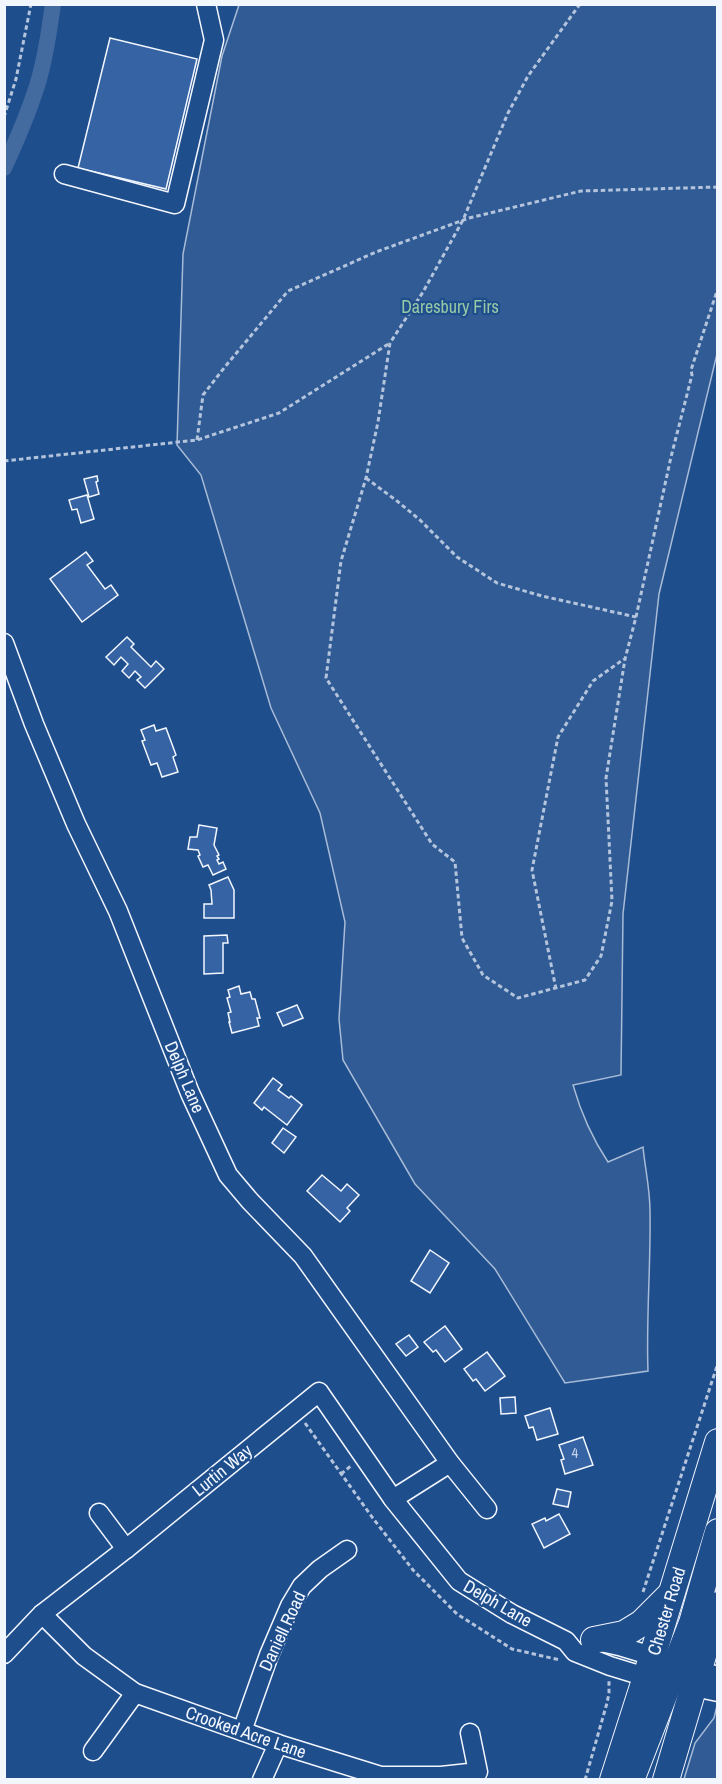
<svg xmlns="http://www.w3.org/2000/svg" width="722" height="1784" font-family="'Archivo Narrow',sans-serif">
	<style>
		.green { fill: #305b95; stroke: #a8bbd7; stroke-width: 1.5 }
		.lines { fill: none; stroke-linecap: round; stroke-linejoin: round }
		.canal { stroke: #446ba0; stroke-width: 16 }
		.building { fill: #3563a3; stroke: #f2f6ff; stroke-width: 1.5 }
		.minor-casing { stroke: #f2f6ff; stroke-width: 21 }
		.highway-casing { stroke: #f2f6ff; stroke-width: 28 }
		.path { stroke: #b3c4dc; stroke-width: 3; stroke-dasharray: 4.5 3; stroke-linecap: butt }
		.minor { stroke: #1f4e8c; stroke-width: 18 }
		.highway { stroke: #1f4e8c; stroke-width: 26 }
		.labels { text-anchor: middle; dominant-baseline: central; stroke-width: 4.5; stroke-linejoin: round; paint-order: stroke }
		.number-label { font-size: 15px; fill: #c3d1e8 }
		.park-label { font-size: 18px; fill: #97c8a6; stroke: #1f4e8c }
		.street-label { font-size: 18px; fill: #f2f6ff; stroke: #1f4e8c }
	</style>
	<rect width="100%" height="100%" fill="#1f4e8c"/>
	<g class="green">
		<path d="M 239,5 L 717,5 L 717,354 L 659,594 L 623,914 L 621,1075 L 573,1085 C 581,1113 592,1138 608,1162 L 643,1147 C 645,1168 650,1189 650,1211 C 651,1264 646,1318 648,1371 L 565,1383 L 495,1269 L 415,1184 L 343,1060 L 339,1019 L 345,922 L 320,813 L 271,708 L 201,475 L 177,445 L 183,254 L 222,56 Z"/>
		<polygon points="717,1706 717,1779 684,1779 695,1743 714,1718"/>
	</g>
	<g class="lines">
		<path class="canal" d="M 4,168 C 16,142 28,114 37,86 C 45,60 49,32 53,4"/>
	</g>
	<g class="building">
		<polygon points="110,38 197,59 166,189 78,168"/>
		<polygon points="97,476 98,481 96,482 99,494 89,497 84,479"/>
		<polygon points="87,495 94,519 81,523 77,509 72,510 69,500"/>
		<polygon points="86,552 93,561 87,565 105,589 111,585 118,595 82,622 50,579"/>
		<polygon points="127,637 134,644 131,647 151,667 156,661 164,669 145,688 137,680 141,677 135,671 129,678 122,671 128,664 121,657 114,665 106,657"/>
		<polygon points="154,725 156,731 166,728 176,755 173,757 178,772 162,777 157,763 151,765 142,741 145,740 141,730"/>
		<polygon points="199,825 217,828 214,845 219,855 217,856 219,859 217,860 219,864 223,862 226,869 213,875 208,865 203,867 198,856 200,855 198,850 188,849 190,837 197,837"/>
		<polygon points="228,877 234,890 234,918 204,918 204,904 212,904 211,890 209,885"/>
		<polygon points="227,935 228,943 223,943 223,973 204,974 204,936"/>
		<polygon points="239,986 241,994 250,992 252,999 255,999 260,1018 257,1018 259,1026 232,1033 229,1022 230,1022 228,1013 231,1012 227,998 230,997 228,990"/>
		<polygon points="297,1005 303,1018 283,1026 277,1013"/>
		<polygon points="273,1078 282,1085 278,1090 289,1098 291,1096 302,1105 287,1125 264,1107 262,1110 254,1103"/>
		<polygon points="283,1128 296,1137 284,1153 272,1143"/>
		<polygon points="322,1175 341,1191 347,1184 359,1195 347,1208 350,1211 340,1222 307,1191"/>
		<polygon points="430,1250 449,1263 430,1293 411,1281"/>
		<polygon points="445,1326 462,1349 445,1362 436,1350 433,1352 424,1342"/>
		<polygon points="409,1335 418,1347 406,1356 396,1344"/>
		<polygon points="487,1352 505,1376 485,1391 476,1379 473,1381 464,1369"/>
		<polygon points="515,1397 516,1413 501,1414 500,1398"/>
		<polygon points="550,1408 558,1434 537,1440 533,1427 529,1428 525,1416"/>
		<polygon points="583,1437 593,1465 565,1474 561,1460 564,1459 559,1445"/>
		<polygon points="557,1489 571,1492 568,1507 553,1504"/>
		<polygon points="559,1514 570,1534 544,1548 532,1524 545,1518 546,1521"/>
	</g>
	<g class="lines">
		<defs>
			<g id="minor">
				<polyline points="64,174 175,204 214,40 206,4"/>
				<polyline points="4,643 34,724 76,824 118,911 190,1093 228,1175 250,1201 303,1256 450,1463 487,1509"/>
				<polyline points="393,1499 450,1463"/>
				<polyline points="99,1513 126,1549"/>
				<polyline points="42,1614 84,1656 135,1693 278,1744 381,1776 441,1776 478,1772 470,1733"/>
				<polyline points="601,1642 619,1646 718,1676"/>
				<polyline points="4,1654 42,1614 126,1549 319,1392 393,1499 459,1581 512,1614 566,1641 575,1652 610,1666 646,1677 718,1692"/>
				<polyline points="242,1731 269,1655 290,1606 302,1586 320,1569 347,1550"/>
				<polyline points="93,1751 135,1693"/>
				<polyline points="262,1780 278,1744"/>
			</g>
			<g id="highway">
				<polyline points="594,1640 624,1634 642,1623 669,1596"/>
				<polyline points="613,1780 646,1677 718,1442"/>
				<polyline points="631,1780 692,1623 718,1532"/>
				<polyline points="666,1780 718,1605"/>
			</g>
		</defs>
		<use href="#minor" class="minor-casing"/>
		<use href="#highway" class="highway-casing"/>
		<g class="path">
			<polyline points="580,4 528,76 508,113 463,220 423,292 390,343 378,422 366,478 341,561 326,678 432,844 455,862 462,938 483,975 518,998 585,980 601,956 612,901 606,778 625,659 636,617 671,457 692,375 691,370 718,288"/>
			<polyline points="4,117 16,79 31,4"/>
			<polyline points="197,440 203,395 224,368 288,291 376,252 469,218 581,191 718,187"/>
			<polyline points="4,461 197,440 279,413 390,343"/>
			<polyline points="366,478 397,501 420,520 457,557 497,583 542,596 636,617"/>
			<polyline points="556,989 532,870 558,737 593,681 624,659"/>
			<polyline points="305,1423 372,1517 413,1570 457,1614 512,1649 560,1660"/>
			<polyline points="341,1474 352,1465"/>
			<polyline points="643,1592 718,1363"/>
			<polyline points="585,1780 607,1703 609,1693 609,1681"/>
		</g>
		<use href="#minor" class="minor"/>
		<use href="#highway" class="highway"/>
	</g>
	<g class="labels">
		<g class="number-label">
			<text x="575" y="1452">4</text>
		</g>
		<g class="park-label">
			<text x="450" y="306">Daresbury Firs</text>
		</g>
		<g class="street-label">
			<text transform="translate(185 1077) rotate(67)">Delph Lane</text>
			<text transform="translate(222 1470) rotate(-39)">Lurtin Way</text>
			<text transform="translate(498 1603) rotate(30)">Delph Lane</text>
			<text transform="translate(666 1611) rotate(-73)">Chester Road</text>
			<text transform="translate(282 1631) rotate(-65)">Daniell Road</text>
			<text transform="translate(246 1732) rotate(19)">Crooked Acre Lane</text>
		</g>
	</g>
	<rect width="722" height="1784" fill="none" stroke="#f2f6ff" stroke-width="12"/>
</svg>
